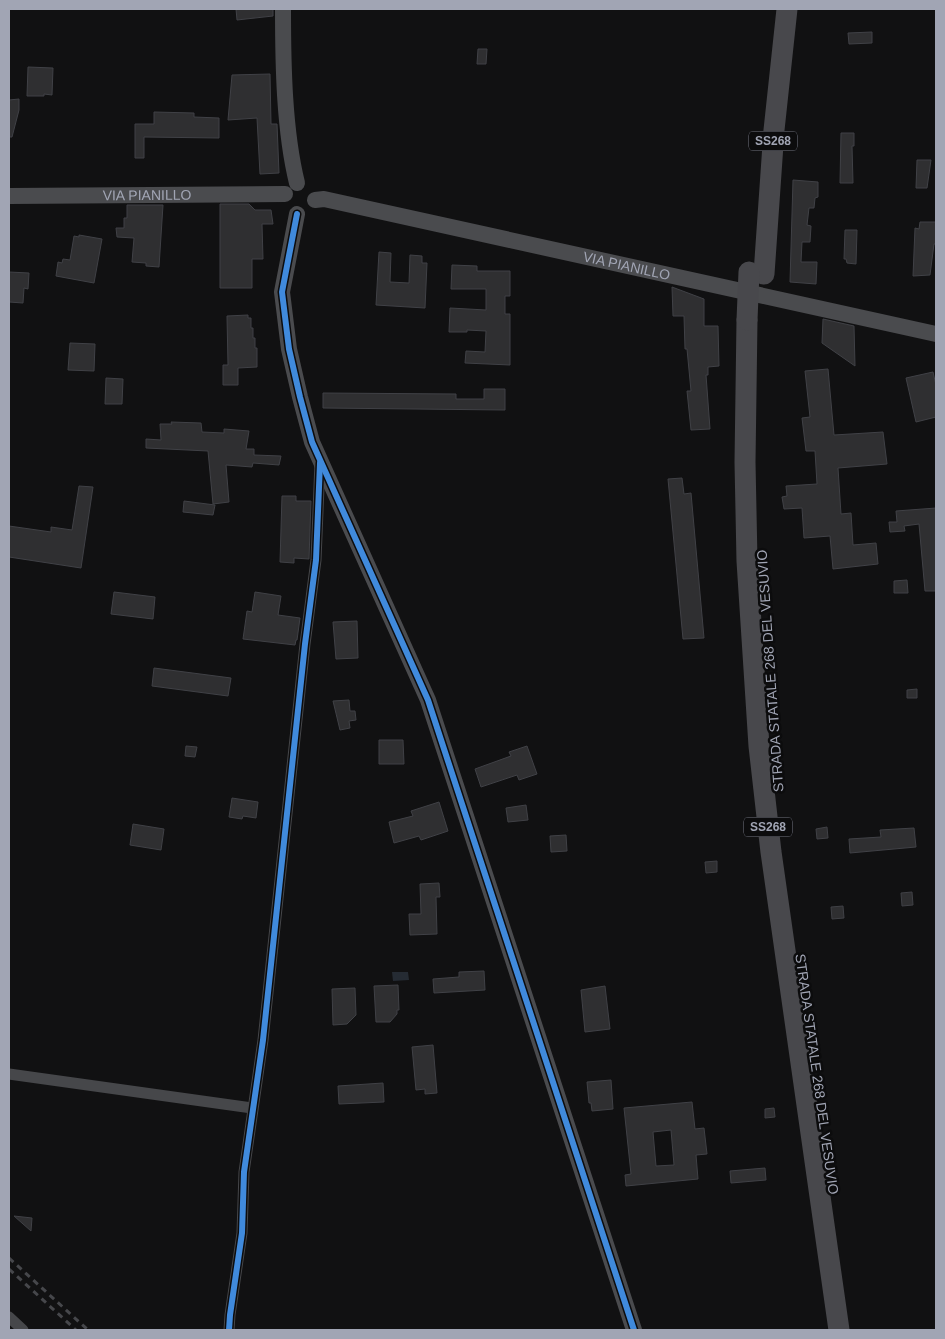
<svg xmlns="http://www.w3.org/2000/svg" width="945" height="1339" font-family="Arial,sans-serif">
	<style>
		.water { fill: #252b33 }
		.building { fill: #2f2f31; stroke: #404146; fill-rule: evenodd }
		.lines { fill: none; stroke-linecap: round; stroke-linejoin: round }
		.street { stroke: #46474a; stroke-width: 11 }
		.secondary { stroke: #4a4b4e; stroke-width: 16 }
		.highway { stroke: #48484c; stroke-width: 21 }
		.rail { stroke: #46474b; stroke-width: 3; stroke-dasharray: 6 5; stroke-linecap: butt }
		.highway-bridge { stroke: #48484c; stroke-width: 21 }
		.cycleway-casing { stroke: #0c0c0d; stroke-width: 9 }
		.cycleway { stroke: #408adc; stroke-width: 6 }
		.labels { text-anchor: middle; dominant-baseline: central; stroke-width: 5; stroke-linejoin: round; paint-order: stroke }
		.shield { fill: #0c0c0d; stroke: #747782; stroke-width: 1 }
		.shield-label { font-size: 12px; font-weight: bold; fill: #a1a5b4 }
		.street-label { font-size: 14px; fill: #a1a5b4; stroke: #0c0c0d }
	</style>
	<rect width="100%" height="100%" fill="#111112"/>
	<polygon class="water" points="392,972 408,972 409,980 393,981"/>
	<g class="building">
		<polygon points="236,9 273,9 273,16 237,20"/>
		<polygon points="872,32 872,43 849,44 848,33"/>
		<polygon points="478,49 487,49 486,64 477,64"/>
		<polygon points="28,67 53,68 52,95 44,94 44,96 27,96"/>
		<polygon points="270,74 271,124 277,124 279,173 260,174 257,118 228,120 232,75"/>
		<polygon points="19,99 19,110 12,137 9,137 9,100"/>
		<polygon points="154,112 194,113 194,117 219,118 219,138 144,137 144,158 135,158 135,124 154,124"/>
		<polygon points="841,133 854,133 854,146 852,146 853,183 840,183"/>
		<polygon points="917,160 931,160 927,188 916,188"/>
		<polygon points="793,180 818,182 818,197 815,198 814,208 809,208 807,225 811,226 810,242 802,242 801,262 817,262 816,284 790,282"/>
		<polygon points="220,204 249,204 255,210 271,210 273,224 262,224 263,259 252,259 252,288 220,288"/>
		<polygon points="127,205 163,205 159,267 146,266 146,263 132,262 134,238 117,237 116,228 124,228 124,218 127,218"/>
		<polygon points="920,222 936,222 936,244 934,244 930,275 913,276 915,228 919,229"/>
		<polygon points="845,230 857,230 856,264 847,263 846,259 844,259"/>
		<polygon points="79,235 102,239 94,283 56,276 58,262 62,263 63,259 70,260 74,236 79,237"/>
		<polygon points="379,252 391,253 390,282 409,283 410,255 422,256 422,263 427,263 425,308 376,305"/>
		<polygon points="452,265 477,266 477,271 510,271 510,296 505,296 505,314 510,314 510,365 465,363 466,351 485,352 486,331 467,330 467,332 449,332 450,308 486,310 486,289 451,289"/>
		<polygon points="9,272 29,273 28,289 24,288 23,303 9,302"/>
		<polygon points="672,287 704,299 704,326 718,326 719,366 708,367 708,375 706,375 710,429 691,430 687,391 691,391 687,349 685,349 684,316 673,316"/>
		<polygon points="248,315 248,318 251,318 251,328 253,328 253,338 255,338 255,348 257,348 257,367 238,368 238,385 223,385 223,365 228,365 227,316"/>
		<polygon points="823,319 854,326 855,366 822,343"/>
		<polygon points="70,343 95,344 94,371 68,370"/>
		<polygon points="828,369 834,435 883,432 887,464 838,468 841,514 851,513 853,545 876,543 878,564 833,569 830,536 804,538 802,508 784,509 782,497 787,496 786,486 817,484 815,451 806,451 802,418 810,417 805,371"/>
		<polygon points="933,372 936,385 936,417 916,422 906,378"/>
		<polygon points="106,378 123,379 122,404 105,404"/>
		<polygon points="484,389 505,389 505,410 323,408 323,393 456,394 456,399 484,399"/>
		<polygon points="171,422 201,423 202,432 224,433 224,429 249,431 246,449 254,449 254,455 281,456 279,465 253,463 252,467 226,465 229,502 213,504 208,451 146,448 146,439 161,440 160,424 172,424"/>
		<polygon points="682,478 684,494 691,493 704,638 683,639 668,479"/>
		<polygon points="79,486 93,487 81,568 9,557 9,526 51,532 51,527 72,530"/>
		<polygon points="282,496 296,496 296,501 311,501 309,559 294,558 294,563 280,562"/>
		<polygon points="184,501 215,505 213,515 183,512"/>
		<polygon points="936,508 936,591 925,591 919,524 904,526 905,531 890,532 889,522 897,522 896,511"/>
		<polygon points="907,580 908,593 894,593 894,581"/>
		<polygon points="114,592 155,597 153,619 111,614"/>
		<polygon points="255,592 281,596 278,615 300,618 297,640 296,640 295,645 243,639 247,611 252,612"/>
		<polygon points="357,621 358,658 336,659 333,622"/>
		<polygon points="154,668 231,678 228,696 152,686"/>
		<polygon points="917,689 917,698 907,698 907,690"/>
		<polygon points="349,700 350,711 355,711 356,720 349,721 350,728 340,730 333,701"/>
		<polygon points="379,740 403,740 404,764 379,764"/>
		<polygon points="186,746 197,747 195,757 185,756"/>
		<polygon points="527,746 537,774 519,780 517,775 481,787 475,769 511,756 509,752"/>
		<polygon points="232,798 258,802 256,818 243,816 242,819 229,817"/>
		<polygon points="439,802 448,831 421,840 419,836 394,843 389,822 413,816 411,811"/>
		<polygon points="526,805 528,820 508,822 506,808"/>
		<polygon points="133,824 164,829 161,850 130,845"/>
		<polygon points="827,827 828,838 817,839 816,829"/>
		<polygon points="914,828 916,847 850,853 849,839 881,837 880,830"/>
		<polygon points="566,835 567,851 551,852 550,836"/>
		<polygon points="717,861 717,872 706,873 705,862"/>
		<polygon points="439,883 440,897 436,897 437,934 410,935 409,914 421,914 420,884"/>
		<polygon points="912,892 913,905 902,906 901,893"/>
		<polygon points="843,906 844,918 832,919 831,907"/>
		<polygon points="484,971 485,990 434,993 433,979 459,977 459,972"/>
		<polygon points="398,985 399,1010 397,1010 397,1014 390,1022 376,1022 374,986"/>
		<polygon points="605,986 610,1029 585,1032 581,990"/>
		<polygon points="355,988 356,1015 347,1024 333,1025 332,989"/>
		<polygon points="433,1045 437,1093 425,1094 425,1089 416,1090 412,1047"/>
		<polygon points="611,1080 613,1109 592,1111 591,1103 589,1103 587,1082"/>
		<polygon points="383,1083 384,1102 339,1104 338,1086"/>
		<path d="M 692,1102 L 695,1129 L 704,1128 L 707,1154 L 696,1155 L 698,1179 L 626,1186 L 625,1175 L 631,1174 L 624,1108 ZM 671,1130 L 674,1165 L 656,1166 L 653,1132 Z"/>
		<polygon points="774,1108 775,1117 765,1118 765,1109"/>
		<polygon points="765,1168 766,1180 731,1183 730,1171"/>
		<polygon points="14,1216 32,1218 31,1231"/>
	</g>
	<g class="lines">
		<g class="street">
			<polyline points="9,1074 252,1108"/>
			<polyline points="9,1317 23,1330"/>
			<polyline points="229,1330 230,1315 242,1233 244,1172 263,1040 305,644 316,560 320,462"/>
		</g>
		<g class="secondary">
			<path d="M 283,9 C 283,64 284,130 297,183"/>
			<path id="s1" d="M 9,196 L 285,194"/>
			<path id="s2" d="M 315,200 L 324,199 L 936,334"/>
			<polyline points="297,214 282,292 289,349 300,397 312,442 428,700 634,1330"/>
		</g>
		<g class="highway">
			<polyline points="764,274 774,130 787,9"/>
			<polyline points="747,320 745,462 747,561 759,746 771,852 839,1330"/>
		</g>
		<g class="rail">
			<polyline points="9,1258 88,1330"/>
			<polyline points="9,1269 76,1330"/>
		</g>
		<polyline class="highway-bridge" points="747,320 749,272"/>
		<defs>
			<g id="cycleway">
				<polyline points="297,214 282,292 289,349 300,397 312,442 428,700 634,1330"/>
				<polyline points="229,1330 230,1315 242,1233 244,1172 263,1040 305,644 316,560 320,463"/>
			</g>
		</defs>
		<use href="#cycleway" class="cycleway-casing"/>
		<use href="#cycleway" class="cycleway"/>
	</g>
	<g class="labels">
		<g class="shield">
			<rect x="749" y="131.5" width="48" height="19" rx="4"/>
			<rect x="744" y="817.5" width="48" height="19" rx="4"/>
		</g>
		<g class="shield-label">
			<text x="773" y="141">SS268</text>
			<text x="768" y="827">SS268</text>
		</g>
		<g class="street-label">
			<text stroke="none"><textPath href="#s1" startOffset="138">VIA PIANILLO</textPath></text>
			<text stroke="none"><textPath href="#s2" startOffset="319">VIA PIANILLO</textPath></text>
			<text transform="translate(770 671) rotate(-94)">STRADA STATALE 268 DEL VESUVIO</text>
			<text transform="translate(817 1074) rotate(82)">STRADA STATALE 268 DEL VESUVIO</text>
		</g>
	</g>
	<rect width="945" height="1339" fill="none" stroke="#a1a5b4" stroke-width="20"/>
</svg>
